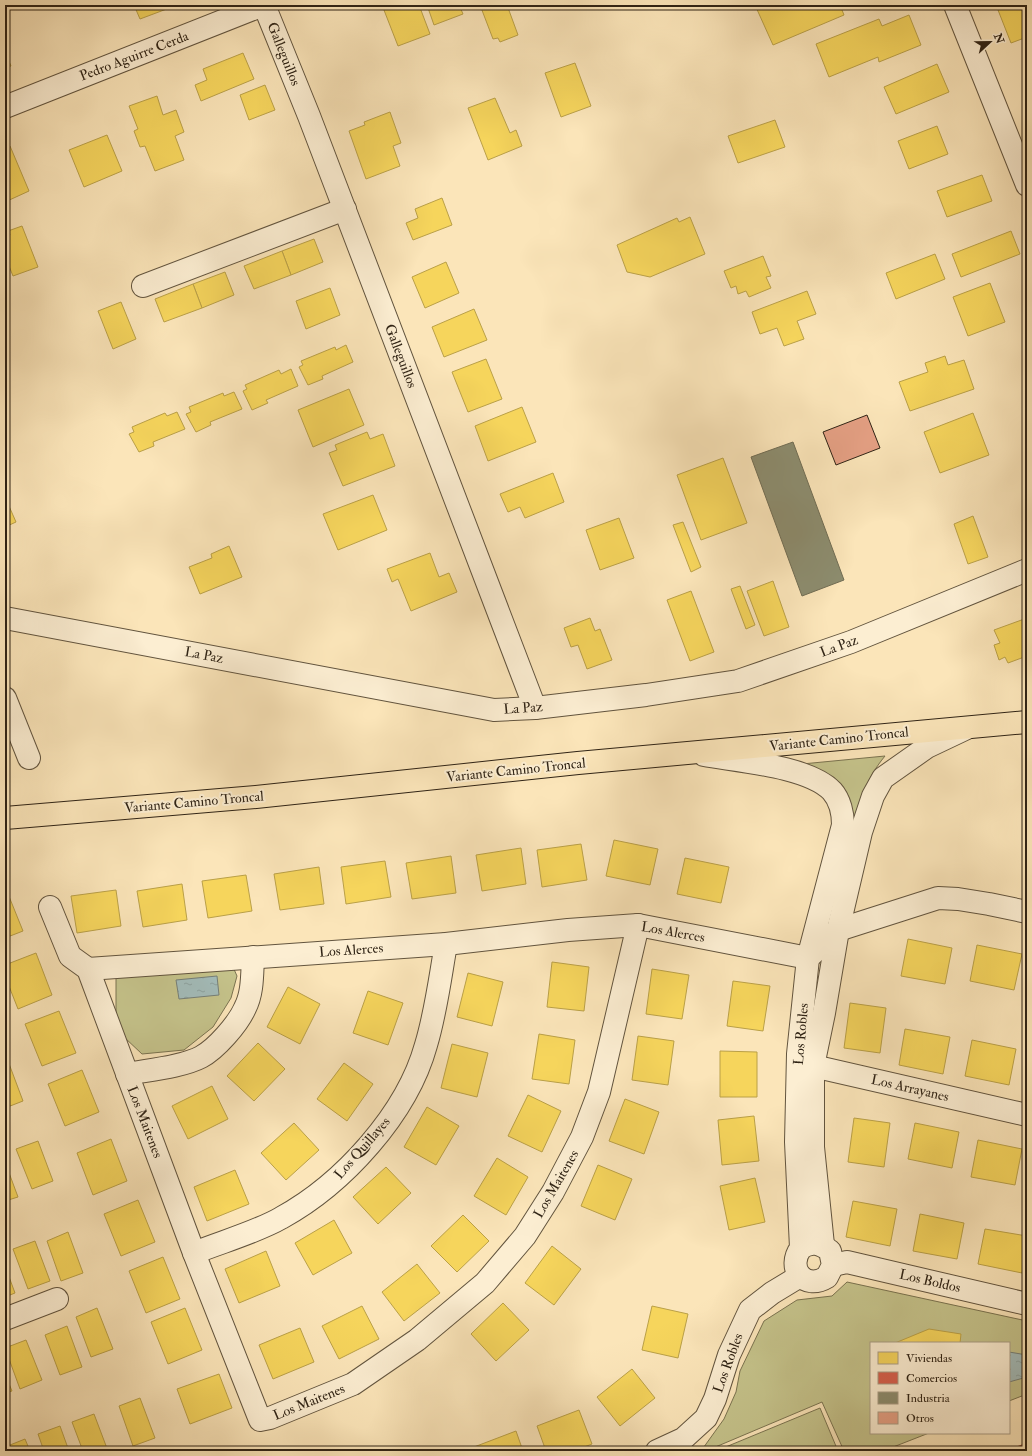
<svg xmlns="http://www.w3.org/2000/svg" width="1032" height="1456" font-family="'IM FELL Double Pica',serif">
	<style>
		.green { fill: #c5c38b; stroke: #7a7350 }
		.water { fill: url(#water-ripples); stroke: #757f78 }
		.homes { fill: #f6d55c; stroke: #baa047 }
		.shops { fill: #d6604d; stroke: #a44e3c }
		.industry { fill: #8c8c6e; stroke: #706c53 }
		.building { fill: #e5a084; stroke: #2f2315 }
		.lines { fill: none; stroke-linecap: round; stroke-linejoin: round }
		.minor-casing { stroke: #62543e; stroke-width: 24 }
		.primary-casing { stroke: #2f2315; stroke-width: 24 }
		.minor { stroke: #fceed2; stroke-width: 22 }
		.primary { stroke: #fbe5b9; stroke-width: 22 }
		.labels { text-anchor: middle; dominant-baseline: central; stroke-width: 4; stroke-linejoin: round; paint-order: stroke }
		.street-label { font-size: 14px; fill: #2f2315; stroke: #fceed2 }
	</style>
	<defs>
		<pattern id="water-ripples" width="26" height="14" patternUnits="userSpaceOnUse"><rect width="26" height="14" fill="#a3bcba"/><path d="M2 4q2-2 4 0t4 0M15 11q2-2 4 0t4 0" fill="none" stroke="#8da19f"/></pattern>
	</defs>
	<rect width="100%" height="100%" fill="#fbe5b9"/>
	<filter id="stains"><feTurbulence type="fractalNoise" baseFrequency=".005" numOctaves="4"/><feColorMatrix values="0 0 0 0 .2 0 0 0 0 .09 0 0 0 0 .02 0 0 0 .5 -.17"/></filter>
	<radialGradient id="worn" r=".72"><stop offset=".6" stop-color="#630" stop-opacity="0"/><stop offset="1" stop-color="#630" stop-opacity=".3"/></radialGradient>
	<g class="green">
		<path d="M 885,756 C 867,778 862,795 855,822 L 802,764 Z"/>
		<polygon points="233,967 237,976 231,998 213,1027 184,1050 142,1054 124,1037 116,1013 116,974"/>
		<polygon points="847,1282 1027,1321 1027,1394 1009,1401 1009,1343 871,1343 871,1433 929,1433 883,1451 844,1451 822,1402 706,1451 701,1451 724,1419 736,1392 740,1371 764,1321 797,1300 832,1296"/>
		<polygon points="820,1408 838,1451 716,1451"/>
	</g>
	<g class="water">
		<polygon points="217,976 219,995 179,999 176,980"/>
		<polygon points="1009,1352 1027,1355 1027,1377 1009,1382"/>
	</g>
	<g class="homes">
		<polygon points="134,5 171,5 172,7 140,19"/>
		<polygon points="382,5 419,5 430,34 398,46"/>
		<polygon points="427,5 459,5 463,14 434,25"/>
		<polygon points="480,5 507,5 518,35 500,42 498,38 493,39"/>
		<polygon points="755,5 840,5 844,15 773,45"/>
		<polygon points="1009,5 1027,5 1027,37 1011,43 998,10"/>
		<polygon points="909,15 921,45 879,62 878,57 829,77 816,44 879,19 882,26"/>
		<polygon points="5,52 11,66 5,68"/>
		<polygon points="243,53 254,79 201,101 195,85 207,80 203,69"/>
		<polygon points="575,63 591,106 561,117 545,73"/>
		<polygon points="937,64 949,92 896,114 884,87"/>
		<polygon points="265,85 275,110 249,120 240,95"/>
		<polygon points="157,96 163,115 176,110 184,132 175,136 184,160 155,171 145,146 140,147 134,131 138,129 129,106"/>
		<polygon points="495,98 510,133 516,130 522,146 488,160 468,108"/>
		<polygon points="390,112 401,143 393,146 400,166 366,179 349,131 365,125 364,122"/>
		<polygon points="775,120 785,147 738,163 728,136"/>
		<polygon points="937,126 948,154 909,169 898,141"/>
		<polygon points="107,135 122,171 84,187 69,150"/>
		<polygon points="10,146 29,191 5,202 5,148"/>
		<polygon points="982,175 992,201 947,217 937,191"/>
		<polygon points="442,198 452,225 413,240 406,223 418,218 415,209"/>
		<polygon points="690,217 705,254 650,277 627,272 617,245 677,218 679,222"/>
		<polygon points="22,226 38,267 13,276 5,256 5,237 10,235 8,231"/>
		<polygon points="1011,231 1020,254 961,277 952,254"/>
		<polygon points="314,239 323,262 291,275 282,251"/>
		<polygon points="282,251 291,275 254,289 244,266"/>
		<polygon points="935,254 945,279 896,299 886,273"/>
		<polygon points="763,256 771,276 766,277 771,288 749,297 746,291 738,294 736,286 731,288 724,271"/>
		<polygon points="446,262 459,293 425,308 412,277"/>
		<polygon points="225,272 234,295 202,308 193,284"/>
		<polygon points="990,283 1005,322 968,336 953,297"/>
		<polygon points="193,284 202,308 164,322 155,299"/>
		<polygon points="330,288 340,315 306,329 296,301"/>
		<polygon points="807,291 816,314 797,321 804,339 784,346 777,328 760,334 752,312"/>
		<polygon points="121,302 136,339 113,349 98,311"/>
		<polygon points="474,309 487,340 444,357 432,327"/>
		<polygon points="346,345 353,362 322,376 323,379 308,385 299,367 303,365 301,361 335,347 336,350"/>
		<polygon points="945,356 948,365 964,360 974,389 910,411 899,382 928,372 925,363"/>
		<polygon points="486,359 502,399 468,412 452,372"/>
		<polygon points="291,369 298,386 266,400 268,403 252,410 243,391 247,389 245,385 279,370 281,374"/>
		<polygon points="349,389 364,425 313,447 298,410"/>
		<polygon points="234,392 242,409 210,422 211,425 196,432 186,414 191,412 189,407 223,393 224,396"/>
		<polygon points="522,407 536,442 488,461 475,426"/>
		<polygon points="177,412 185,429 153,442 154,446 139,452 129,434 134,432 132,427 165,413 167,416"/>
		<polygon points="973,413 989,455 940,473 924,432"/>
		<polygon points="367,432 370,439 383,434 395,466 343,486 329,453 337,450 335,445"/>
		<polygon points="723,458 747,523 701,540 677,475"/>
		<polygon points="553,473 564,502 525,518 520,507 508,512 500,494"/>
		<polygon points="373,495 387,530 338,550 323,514"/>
		<polygon points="5,497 16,522 5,527"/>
		<polygon points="973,516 988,557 968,564 954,524"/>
		<polygon points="619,518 634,558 600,570 586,530"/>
		<polygon points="683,522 701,567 691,572 673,525"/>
		<polygon points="229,546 242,577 200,594 189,567 212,558 211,554"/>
		<polygon points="430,553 439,577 449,573 457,592 411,611 398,579 392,582 387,569"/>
		<polygon points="773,581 789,627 764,636 747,591"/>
		<polygon points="740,586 755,625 746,629 731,589"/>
		<polygon points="691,591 714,652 690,661 667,600"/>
		<polygon points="590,618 595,631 600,629 612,660 587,669 578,645 571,647 564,628"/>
		<polygon points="1027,618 1027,656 1008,663 1005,657 999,660 994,645 1000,643 994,630"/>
		<polygon points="614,840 658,849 650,885 606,876"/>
		<polygon points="581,844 587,880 542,887 537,850"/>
		<polygon points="521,848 526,884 482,891 476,855"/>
		<polygon points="451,856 456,893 412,899 406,863"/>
		<polygon points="685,858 729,867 721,903 677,894"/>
		<polygon points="385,861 391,897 346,904 341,867"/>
		<polygon points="319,867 324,904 280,910 274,874"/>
		<polygon points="246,875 252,911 208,918 202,881"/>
		<polygon points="182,884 187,920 143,927 137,891"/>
		<polygon points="6,889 23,931 5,938 5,890"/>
		<polygon points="116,890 121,926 77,933 71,896"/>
		<polygon points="908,939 952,948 945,984 901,976"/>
		<polygon points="977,945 1022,954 1014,990 970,981"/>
		<polygon points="36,953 52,995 18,1009 5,976 5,965"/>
		<polygon points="552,962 589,967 584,1011 547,1007"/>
		<polygon points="652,969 689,975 682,1019 646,1014"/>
		<polygon points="468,973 503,982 492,1026 457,1017"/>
		<polygon points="733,981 770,986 763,1031 727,1026"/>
		<polygon points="288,987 320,1004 300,1044 267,1027"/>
		<polygon points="368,991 403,1003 388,1045 353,1033"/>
		<polygon points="850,1003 886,1008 880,1053 844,1048"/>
		<polygon points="59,1011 76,1053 42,1066 25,1024"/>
		<polygon points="905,1029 950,1037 943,1074 899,1065"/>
		<polygon points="539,1034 575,1040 569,1084 532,1079"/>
		<polygon points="638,1036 674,1041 668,1085 632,1080"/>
		<polygon points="972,1040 1016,1049 1009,1085 965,1076"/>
		<polygon points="258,1043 285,1069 254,1101 227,1076"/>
		<polygon points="452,1044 488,1053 477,1097 441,1088"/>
		<polygon points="720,1051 757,1052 757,1097 720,1097"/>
		<polygon points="8,1061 23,1101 5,1108 5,1062"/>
		<polygon points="344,1063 373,1084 347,1121 317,1099"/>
		<polygon points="82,1070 99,1112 65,1126 48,1084"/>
		<polygon points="212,1086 228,1119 188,1139 172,1106"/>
		<polygon points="528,1095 561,1111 542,1152 508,1136"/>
		<polygon points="625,1099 659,1112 644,1154 609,1141"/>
		<polygon points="427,1107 459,1126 436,1165 404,1147"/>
		<polygon points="754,1116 759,1161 722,1165 718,1120"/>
		<polygon points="854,1118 890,1123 884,1167 848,1162"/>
		<polygon points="294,1123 319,1150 286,1180 261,1153"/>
		<polygon points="915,1123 959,1132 952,1168 908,1159"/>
		<polygon points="111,1139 127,1181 93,1195 77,1153"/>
		<polygon points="978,1140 1022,1149 1015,1185 971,1177"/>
		<polygon points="38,1141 53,1181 32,1189 16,1149"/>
		<polygon points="497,1158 528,1177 506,1215 474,1196"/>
		<polygon points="5,1162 18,1197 5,1201"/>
		<polygon points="598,1165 632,1179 615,1220 581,1206"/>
		<polygon points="386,1167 411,1193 378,1224 353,1197"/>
		<polygon points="235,1170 249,1204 207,1221 194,1187"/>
		<polygon points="755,1178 765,1222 729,1230 720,1186"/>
		<polygon points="138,1200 155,1242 121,1256 104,1214"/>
		<polygon points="853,1201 897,1209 890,1246 846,1237"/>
		<polygon points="920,1214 964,1223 957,1259 913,1251"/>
		<polygon points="463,1215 489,1241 457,1272 431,1246"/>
		<polygon points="334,1220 352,1253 313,1275 295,1243"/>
		<polygon points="985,1229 1027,1236 1027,1249 1022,1273 978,1264"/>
		<polygon points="68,1232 83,1273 61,1281 47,1241"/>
		<polygon points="35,1241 50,1281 28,1289 13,1249"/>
		<polygon points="552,1246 581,1269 554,1305 525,1283"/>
		<polygon points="266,1251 280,1286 239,1303 225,1269"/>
		<polygon points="163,1257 180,1299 146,1313 129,1271"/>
		<polygon points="417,1264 440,1293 404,1321 382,1292"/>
		<polygon points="5,1266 15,1293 5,1297"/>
		<polygon points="503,1303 529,1330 496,1361 471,1334"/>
		<polygon points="362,1306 379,1339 339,1359 322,1326"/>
		<polygon points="652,1306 688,1314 678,1358 642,1350"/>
		<polygon points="97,1308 113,1349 91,1357 76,1317"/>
		<polygon points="185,1308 202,1350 168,1364 151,1322"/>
		<polygon points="67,1326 82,1367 60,1375 45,1335"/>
		<polygon points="300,1328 314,1362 273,1379 259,1345"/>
		<polygon points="929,1329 961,1334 960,1343 895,1343"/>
		<polygon points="26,1340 42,1380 20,1389 5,1348"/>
		<polygon points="632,1369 655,1398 620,1426 597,1397"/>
		<polygon points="5,1374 12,1391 5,1393"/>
		<polygon points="219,1374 232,1408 190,1424 177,1389"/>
		<polygon points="140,1398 155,1438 133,1446 119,1406"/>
		<polygon points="579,1410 592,1444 574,1451 546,1451 537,1426"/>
		<polygon points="94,1414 108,1451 83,1451 72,1422"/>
		<polygon points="60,1426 69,1451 44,1451 38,1434"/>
		<polygon points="516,1431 523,1451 476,1451 474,1447"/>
		<polygon points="25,1439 30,1451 5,1451 5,1447"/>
	</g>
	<polygon class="shops" points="1027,1443 1027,1451 1006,1451"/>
	<polygon class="industry" points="793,442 844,580 802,596 751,457"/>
	<polygon class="building" points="867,415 880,448 836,465 823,432"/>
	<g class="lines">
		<defs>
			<g id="minor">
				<polyline points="264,5 309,116 535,708"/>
				<polyline points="955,5 1027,185"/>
				<polyline points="5,107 263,5"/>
				<polyline points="143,286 345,209"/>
				<polyline points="5,618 494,710 535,708 646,695 738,681 851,642 1027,570"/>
				<polyline points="5,698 29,758"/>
				<path d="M 704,755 C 737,761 808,766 832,791 C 840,800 843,814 843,825 L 808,958 L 798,1054 L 796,1142 L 801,1248 C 786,1268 804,1291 827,1277 L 833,1265 L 830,1251 C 820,1243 812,1241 801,1248"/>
				<polyline points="50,907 70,956 88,969 194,1253 260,1420 270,1418 353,1384 417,1340 485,1283 525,1236 553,1192 582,1137 599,1092 638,925"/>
				<polyline points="88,969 446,944 568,930 638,925 808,958 838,930 938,898 958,899 989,904 1027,912"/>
				<polyline points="801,1056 813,1066 1027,1115"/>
				<path d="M 127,1074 C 148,1070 182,1067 201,1057 C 216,1049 238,1024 245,1008 C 253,993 252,973 253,957"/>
				<polyline points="823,1245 813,1147 813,1066 824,1013 838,930 861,832 873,796 883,778 927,747 967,728"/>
				<path d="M 194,1253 C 221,1242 257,1232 281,1218 C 343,1184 407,1114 426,1045 C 436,1012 440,978 446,944"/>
				<polyline points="833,1265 847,1262 1027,1304"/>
				<polyline points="5,1319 57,1299"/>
				<polyline points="657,1451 683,1439 706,1418 715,1399 729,1355 750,1310 772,1293 800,1276"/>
			</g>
			<polyline id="primary" points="5,818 256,797 578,763 1027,722"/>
		</defs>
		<use href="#minor" class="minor-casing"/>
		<use href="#primary" class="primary-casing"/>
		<use href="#minor" class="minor"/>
		<use href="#primary" class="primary"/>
	</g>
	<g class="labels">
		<g class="street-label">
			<text transform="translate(284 54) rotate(68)">Galleguillos</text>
			<text transform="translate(134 56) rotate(-21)">Pedro Aguirre Cerda</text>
			<text transform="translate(401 356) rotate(69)">Galleguillos</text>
			<text transform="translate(839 646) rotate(-20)">La Paz</text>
			<text transform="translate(204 655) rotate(11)">La Paz</text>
			<text transform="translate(523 708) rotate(-4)">La Paz</text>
			<text transform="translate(839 739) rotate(-6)">Variante Camino Troncal</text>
			<text transform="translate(516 770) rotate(-6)">Variante Camino Troncal</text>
			<text transform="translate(194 802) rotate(-5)">Variante Camino Troncal</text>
			<text transform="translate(673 932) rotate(10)">Los Alerces</text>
			<text transform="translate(351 950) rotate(-4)">Los Alerces</text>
			<text transform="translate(801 1034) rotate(-85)">Los Robles</text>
			<text transform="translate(910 1088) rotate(13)">Los Arrayanes</text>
			<text transform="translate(145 1122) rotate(69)">Los Maitenes</text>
			<text transform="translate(362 1148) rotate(-49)">Los Quillayes</text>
			<text transform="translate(556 1184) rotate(-60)">Los Maitenes</text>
			<text transform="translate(930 1281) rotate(13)">Los Boldos</text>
			<text transform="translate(728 1363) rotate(-70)">Los Robles</text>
			<text transform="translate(309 1402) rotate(-22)">Los Maitenes</text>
		</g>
	</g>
	<rect width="1032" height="1456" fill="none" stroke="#fbe5b9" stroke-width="20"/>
	<rect x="6" y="6" width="1020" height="1444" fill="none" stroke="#2f2315" stroke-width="2"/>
	<rect x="10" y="10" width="1012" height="1436" fill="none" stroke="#2f2315"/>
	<rect x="870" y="1342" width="140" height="92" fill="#fceed2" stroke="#aa9d86"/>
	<rect x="878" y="1352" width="20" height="12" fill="#f6d55c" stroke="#aa9d86"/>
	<text x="906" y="1362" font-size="12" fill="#2f2315">Viviendas</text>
	<rect x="878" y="1372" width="20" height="12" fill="#d6604d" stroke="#aa9d86"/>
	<text x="906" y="1382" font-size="12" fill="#2f2315">Comercios</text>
	<rect x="878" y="1392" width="20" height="12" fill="#8c8c6e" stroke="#aa9d86"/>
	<text x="906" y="1402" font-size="12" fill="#2f2315">Industria</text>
	<rect x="878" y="1412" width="20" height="12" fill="#e5a084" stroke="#aa9d86"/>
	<text x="906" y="1422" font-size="12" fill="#2f2315">Otros</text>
	<g transform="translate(990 42) rotate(68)" stroke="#fceed2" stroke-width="3" paint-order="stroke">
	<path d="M0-3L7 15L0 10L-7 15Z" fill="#2f2315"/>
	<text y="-6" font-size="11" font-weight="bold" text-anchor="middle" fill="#2f2315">N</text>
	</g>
	<rect width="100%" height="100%" filter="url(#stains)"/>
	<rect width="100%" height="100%" fill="url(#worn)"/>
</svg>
